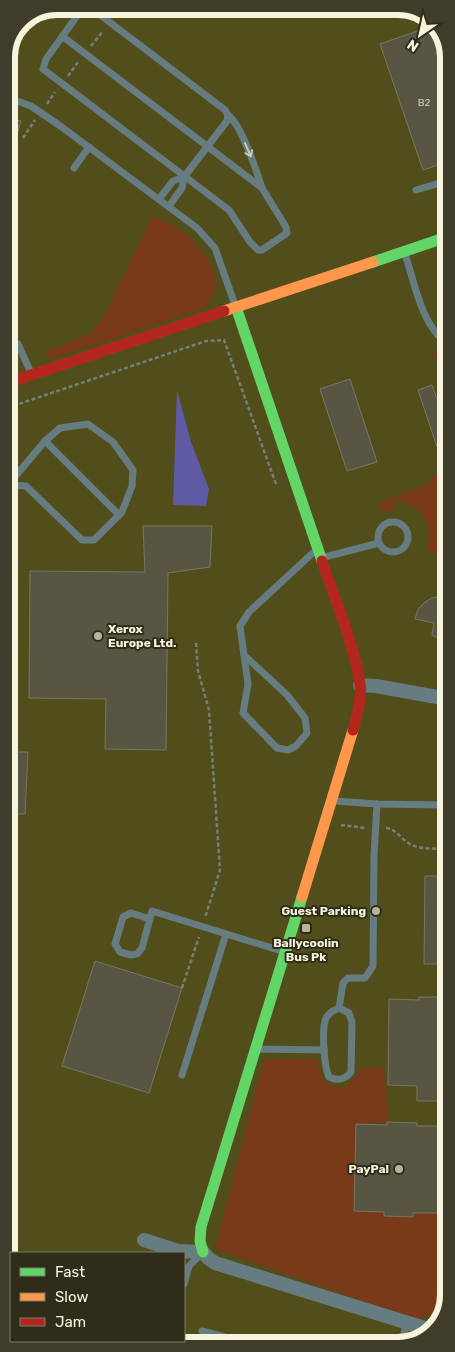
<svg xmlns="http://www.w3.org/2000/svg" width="455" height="1352" font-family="Rubik,sans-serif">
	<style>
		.built { fill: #524e1b }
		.green { fill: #783a19 }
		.water { fill: #5f5aa4 }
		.building { fill: #585642; stroke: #787662 }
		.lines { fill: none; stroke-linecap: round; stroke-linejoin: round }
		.path { stroke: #727f7c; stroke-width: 2.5; stroke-dasharray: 4 2.5; stroke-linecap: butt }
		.lane { stroke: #667c81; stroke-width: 7 }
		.street { stroke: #667c81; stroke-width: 14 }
		.fast { stroke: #63d668; stroke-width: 11 }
		.slow { stroke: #ff974d; stroke-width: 11 }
		.jam { stroke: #b3261e; stroke-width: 11 }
		.oneway { stroke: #c4cabc }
		.poi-dot { fill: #b7b49c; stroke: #2f2d1a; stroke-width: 2 }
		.labels { text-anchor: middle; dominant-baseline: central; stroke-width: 4; stroke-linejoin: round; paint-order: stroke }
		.number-label { font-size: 10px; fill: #ceccb6 }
		.poi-label { font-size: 12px; font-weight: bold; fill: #f6f4dc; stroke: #2f2d1a; text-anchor: end }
		.rim { fill: none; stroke: #f6f4dc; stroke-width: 6 }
	</style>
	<rect width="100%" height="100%" fill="#413e25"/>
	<g class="built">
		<polygon points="58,6 401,6 431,19 447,45 449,1295 438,1326 410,1344 180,1345 180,1341 184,1341 184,1253 11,1253 11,1313 8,1307 6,54 21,21"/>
		<polygon points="42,1341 100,1341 99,1345 54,1346"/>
	</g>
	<g class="green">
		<path d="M 152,217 C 178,224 201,243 212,269 C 214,274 217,279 216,284 C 215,294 210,300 204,308 L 48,360 L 46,351 L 90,334 L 102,320 Z"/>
		<polygon points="433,351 447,357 448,390 447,388"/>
		<path d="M 448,464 L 448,521 L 441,555 L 426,551 C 427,544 430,533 428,527 C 425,511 410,503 396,499 L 392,513 L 381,509 L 378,504 L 428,483 L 435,474 Z"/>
		<polygon points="264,1059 316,1059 325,1082 342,1089 354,1078 362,1067 383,1068 387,1096 387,1122 356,1125 354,1211 442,1213 447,1299 443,1310 416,1320 215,1249"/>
	</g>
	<polygon class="water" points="177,390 191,442 209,489 206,506 173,505"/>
	<g class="building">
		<polygon points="435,25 447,45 447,162 423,170 380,44"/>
		<polygon points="6,118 21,121 16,138 6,135"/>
		<polygon points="350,379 377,462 347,471 320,389"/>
		<polygon points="432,385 448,431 448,444 437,447 418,390"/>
		<polygon points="143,526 212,526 210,567 168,573 166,750 105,749 106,699 29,698 30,571 145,572"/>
		<polygon points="448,595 448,644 432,635 434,623 415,619 418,609 425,602 432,598"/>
		<polygon points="11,752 28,752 25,814 15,814 14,783 10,783"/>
		<polygon points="425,876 448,876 448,964 424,964"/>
		<polygon points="95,961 182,988 149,1093 62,1066"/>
		<polygon points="419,997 448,997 448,1098 446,1098 446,1101 417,1101 417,1086 388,1085 389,999 419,1000"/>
		<polygon points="387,1122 417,1123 417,1126 444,1126 442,1213 413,1213 413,1217 384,1216 384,1212 354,1211 356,1124 387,1125"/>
	</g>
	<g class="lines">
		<g class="path">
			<polyline points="115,14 121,6"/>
			<polyline points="91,46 103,31"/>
			<polyline points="68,76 78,62"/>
			<polyline points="47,104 55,92"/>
			<polyline points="23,138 35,120"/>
			<polyline points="7,408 206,341 224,340 276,484"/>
			<polyline points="196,643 198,671 209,710 220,870 205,918"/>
			<polyline points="341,825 365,828"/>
			<path d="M 386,828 C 397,829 402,841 412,845 C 424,850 436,848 448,849"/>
			<polyline points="182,988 199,937"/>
		</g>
		<g class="lane">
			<polyline points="62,36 262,188 286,227 287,233 262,250 258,250 250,242 229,210 43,69 46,59 82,9 86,8 95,11 225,110 228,115 227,121 184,177 182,188 169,206"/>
			<polyline points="6,97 31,106 59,125 197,228 215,248 235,305"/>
			<path d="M 228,115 C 241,124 257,172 262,188"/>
			<polyline points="74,168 89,147"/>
			<polyline points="416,190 447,181"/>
			<polyline points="159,199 173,181 184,177"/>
			<path d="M 405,254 C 415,284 421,324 447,344"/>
			<polyline points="18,344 31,373"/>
			<polyline points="45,441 119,515"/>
			<polyline points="7,485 8,485 26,486 82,540 94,540 122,512 132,486 133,470 113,442 88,424 60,428 45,441 8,485 9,705 7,705"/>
			<circle cx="393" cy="537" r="15"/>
			<polyline points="321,558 379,543"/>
			<polyline points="244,655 287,695 305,718 307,733 296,746 288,750 277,748 243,713 248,684 240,626 249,612 316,550"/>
			<polyline points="335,801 377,804 448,805"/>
			<polyline points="150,919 131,913 123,917 115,944 120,952 131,955 137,954 142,948 152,911 285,952"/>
			<polyline points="339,1008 343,983 348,978 365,978 373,966 374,856 377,804"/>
			<path d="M 339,1008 L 349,1013 L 352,1022 L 351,1072 C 345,1080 338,1081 329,1077 C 324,1067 322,1033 325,1021 C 327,1014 332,1011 339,1008 Z"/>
			<polyline points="257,1049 324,1050"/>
			<polyline points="182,1075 226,934"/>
			<polyline points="184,1284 189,1266 202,1253"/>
			<polyline points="8,1297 11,1297"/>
			<polyline points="202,1331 254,1345"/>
			<polyline points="401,1344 407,1323"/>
			<polyline points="165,1345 166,1341"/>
			<polyline points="272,1345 287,1342 304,1345"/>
		</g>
		<g class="street">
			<polyline points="360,685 376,686 448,699"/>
			<polyline points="144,1240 178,1251 203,1252 208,1258 215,1263 431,1330"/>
		</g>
		<g class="fast">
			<polyline points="373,262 447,237"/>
			<polyline points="236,307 322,561"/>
			<polyline points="203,1252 200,1241 201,1227 302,897"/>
		</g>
		<g class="slow">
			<polyline points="224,311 373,262"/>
			<polyline points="302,897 353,730"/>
		</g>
		<g class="jam">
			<polyline points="7,383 224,311"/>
			<path d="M 322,561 C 334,598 355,646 360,684 C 362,699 357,715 353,730"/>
		</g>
	</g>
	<defs><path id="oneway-shaft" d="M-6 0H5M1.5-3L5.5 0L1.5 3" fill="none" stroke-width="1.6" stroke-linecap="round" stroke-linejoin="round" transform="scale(1.25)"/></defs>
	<use class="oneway" href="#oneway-shaft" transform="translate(248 150) rotate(66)"/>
	<g class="poi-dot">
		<circle cx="98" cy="636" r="5"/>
		<circle cx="376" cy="911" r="5"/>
		<rect x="301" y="923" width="10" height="10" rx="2.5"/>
		<circle cx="399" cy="1169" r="5"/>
	</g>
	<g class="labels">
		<g class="number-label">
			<text x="424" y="103">B2</text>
		</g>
		<g class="poi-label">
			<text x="108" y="629" text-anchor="start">Xerox<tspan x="108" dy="14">Europe Ltd.</tspan></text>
			<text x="366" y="911">Guest Parking</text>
			<text x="306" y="943" text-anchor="middle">Ballycoolin<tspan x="306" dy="14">Bus Pk</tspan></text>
			<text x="389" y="1169">PayPal</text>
		</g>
	</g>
	<path d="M0 0H455V1352H0ZM57 15H398A42 42 0 0 1 440 57V1295A42 42 0 0 1 398 1337H57A42 42 0 0 1 15 1295V57A42 42 0 0 1 57 15Z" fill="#3f3d2a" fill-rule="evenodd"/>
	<path class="rim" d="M57 15H398A42 42 0 0 1 440 57V1295A42 42 0 0 1 398 1337H57A42 42 0 0 1 15 1295V57A42 42 0 0 1 57 15Z"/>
	<rect x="10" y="1252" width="175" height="90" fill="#2f2d1a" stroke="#7f7d68"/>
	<rect x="20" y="1268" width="25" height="8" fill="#63d668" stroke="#7f7d68"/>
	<text x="55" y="1277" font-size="15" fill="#f6f4dc">Fast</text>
	<rect x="20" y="1293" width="25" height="8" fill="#ff974d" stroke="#7f7d68"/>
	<text x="55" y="1302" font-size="15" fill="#f6f4dc">Slow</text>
	<rect x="20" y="1318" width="25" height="8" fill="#b3261e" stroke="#7f7d68"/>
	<text x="55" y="1327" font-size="15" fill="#f6f4dc">Jam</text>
	<g transform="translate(420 35) rotate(214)" stroke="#2f2d1a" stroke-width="4" paint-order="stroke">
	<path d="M0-4L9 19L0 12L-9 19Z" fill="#f6f4dc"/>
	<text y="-8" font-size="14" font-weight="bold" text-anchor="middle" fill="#f6f4dc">N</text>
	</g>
</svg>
